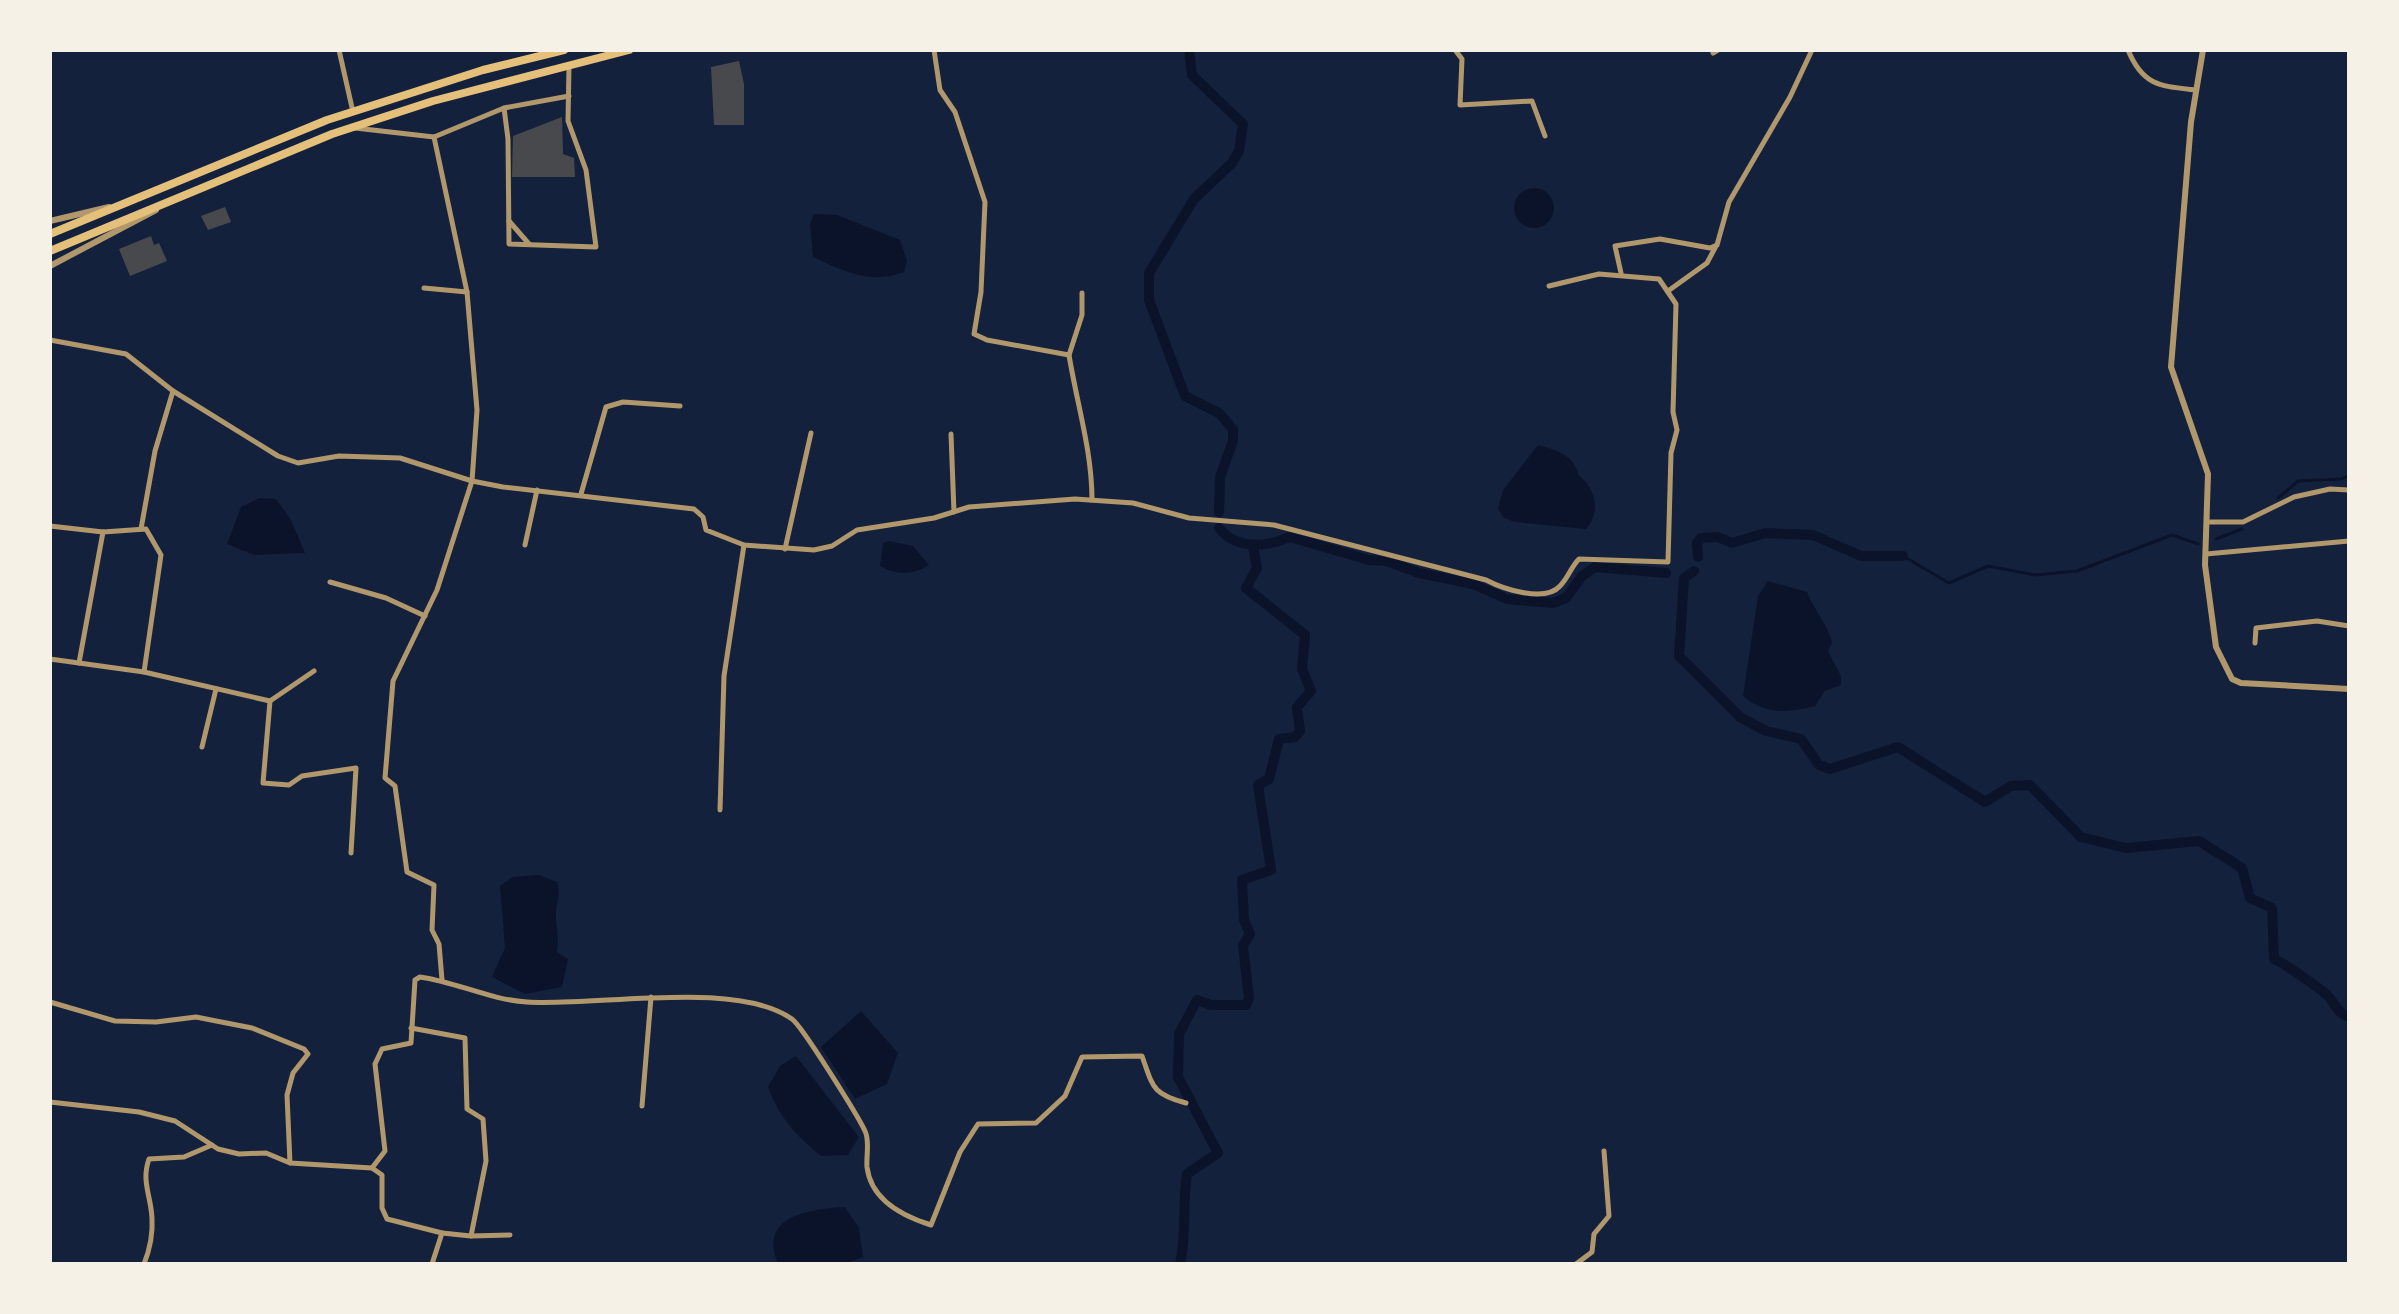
<svg xmlns="http://www.w3.org/2000/svg" width="2399" height="1314" font-family="'DM Sans',sans-serif">
	<style>
		.water { fill: #0b132b }
		.lines { fill: none; stroke-linecap: round; stroke-linejoin: round }
		.stream { stroke: #0b132b; stroke-width: 3 }
		.canal { stroke: #0b132b; stroke-width: 10 }
		.building { fill: #48494c }
		.minor { stroke: #b1986c; stroke-width: 5 }
		.tertiary { stroke: #b1986c; stroke-width: 6 }
		.trunk { stroke: #e5c07b; stroke-width: 8 }
	</style>
	<rect width="100%" height="100%" fill="#14213d"/>
	<g class="water">
		<circle cx="1534" cy="208" r="20"/>
		<path d="M 814,214 L 837,215 L 900,240 L 907,261 L 904,272 C 871,285 843,271 813,257 L 810,224 Z"/>
		<path d="M 1538,445 C 1557,450 1574,455 1579,476 C 1596,488 1601,513 1586,529 L 1515,522 L 1504,518 L 1498,509 L 1503,490 Z"/>
		<polygon points="260,498 276,499 290,518 305,553 254,555 227,544 241,507"/>
		<path d="M 889,541 L 913,546 L 929,565 C 913,575 897,576 880,566 L 883,543 Z"/>
		<path d="M 1768,581 L 1807,592 C 1814,610 1828,625 1832,643 L 1828,651 L 1841,676 L 1841,685 L 1825,691 L 1815,706 C 1788,713 1765,715 1743,696 L 1758,596 Z"/>
		<path d="M 539,875 L 557,882 C 562,895 555,904 556,917 C 557,929 559,938 557,952 L 568,959 L 562,987 L 525,994 L 492,977 L 505,948 L 500,886 L 512,877 Z"/>
		<polygon points="861,1011 898,1053 887,1084 855,1099 821,1047"/>
		<path d="M 796,1056 L 859,1137 L 848,1155 L 821,1156 C 796,1136 779,1117 768,1087 L 780,1066 Z"/>
		<path d="M 845,1207 L 859,1228 L 863,1257 L 843,1264 L 778,1264 C 757,1215 811,1209 845,1207 Z"/>
	</g>
	<g class="lines">
		<g class="stream">
			<polyline points="2278,498 2298,481 2342,479 2349,475"/>
			<polyline points="2216,539 2242,529"/>
			<polyline points="1903,556 1949,583 1988,566 2035,575 2077,571 2172,535 2198,544"/>
		</g>
		<g class="canal">
			<polyline points="1189,50 1192,75 1243,124 1239,151 1232,163 1194,199 1149,273 1149,300 1185,396 1219,413 1233,429 1233,441 1220,477 1219,512"/>
			<path d="M 1219,528 C 1236,550 1267,547 1290,537 L 1369,560 L 1387,561 L 1419,573 L 1473,584 L 1507,599 L 1553,603 L 1566,598 L 1582,576 L 1595,567 L 1666,573"/>
			<polyline points="1698,557 1697,543 1701,538 1718,537 1732,543 1765,533 1813,535 1861,556 1903,556"/>
			<path d="M 1694,571 L 1684,578 L 1679,656 L 1740,717 L 1766,731 L 1801,739 L 1819,765 L 1830,769 L 1898,747 L 1985,802 L 2011,786 L 2030,785 L 2081,837 L 2126,848 L 2199,841 L 2242,868 L 2250,898 L 2272,908 L 2274,959 C 2281,961 2322,990 2327,995 C 2335,1003 2337,1013 2349,1017"/>
			<path d="M 1180,1264 C 1187,1233 1182,1205 1187,1174 L 1218,1153 L 1178,1077 L 1179,1034 L 1197,1000 L 1211,1005 L 1246,1005 L 1249,998 L 1243,946 L 1250,934 L 1244,920 L 1242,880 L 1271,870 L 1258,785 L 1269,779 L 1279,739 L 1295,737 L 1300,731 L 1297,707 L 1311,691 L 1302,669 L 1305,635 L 1246,588 L 1257,568 L 1253,546"/>
		</g>
	</g>
	<g class="building">
		<polygon points="739,61 744,84 744,125 714,125 711,67"/>
		<polygon points="562,117 563,154 574,158 575,177 512,177 513,136"/>
		<polygon points="225,207 231,222 208,230 201,216"/>
		<polygon points="151,236 154,245 159,243 167,261 130,276 119,249"/>
	</g>
	<g class="lines">
		<g class="minor">
			<polyline points="339,50 353,112"/>
			<polyline points="934,50 940,90 955,112 985,202 981,292 974,334 987,340 1069,355 1082,315 1082,293"/>
			<polyline points="1455,50 1462,59 1460,105 1532,101 1545,136"/>
			<path d="M 2128,50 C 2143,86 2160,86 2196,90"/>
			<polyline points="1713,53 1718,50"/>
			<polyline points="504,108 508,139 509,244 596,247 586,170 568,121 569,66"/>
			<polyline points="355,128 434,137"/>
			<polyline points="509,221 529,244"/>
			<polyline points="1621,273 1615,246 1660,239 1710,248 1717,245 1729,202 1790,97 1812,50"/>
			<polyline points="424,288 467,292"/>
			<polyline points="1668,291 1707,263 1716,246"/>
			<polyline points="50,340 126,354 173,391 155,451 141,529"/>
			<path d="M 1069,355 C 1077,404 1092,451 1092,500"/>
			<path d="M 173,391 L 278,456 L 298,463 L 339,456 L 400,458 L 472,481 L 503,487 L 694,509 L 703,517 L 706,530 L 744,545 L 814,550 L 832,546 L 857,530 L 934,518 L 969,507 L 1075,499 L 1133,503 L 1189,518 L 1274,525 L 1486,580 C 1503,589 1545,603 1560,586 C 1568,578 1571,567 1579,559 L 1668,562 L 1671,453 L 1677,430 L 1673,412 L 1676,304 L 1659,279 L 1599,274 L 1549,286"/>
			<polyline points="951,434 954,512"/>
			<polyline points="581,494 606,407 623,402 680,406"/>
			<polyline points="2208,522 2243,522 2294,497 2330,489 2349,490"/>
			<polyline points="50,526 103,532 146,529 161,555 144,672 270,701 314,671"/>
			<polyline points="525,545 537,490"/>
			<polyline points="785,549 811,433"/>
			<polyline points="2206,554 2349,541"/>
			<polyline points="330,582 386,598 425,616"/>
			<polyline points="2255,643 2256,628 2317,621 2349,626"/>
			<polyline points="50,659 144,672"/>
			<polyline points="79,663 103,532"/>
			<polyline points="270,701 263,783 289,785 302,776 356,768 351,853"/>
			<polyline points="202,747 216,689"/>
			<polyline points="720,810 724,676 744,545"/>
			<polyline points="442,980 439,944 432,930 434,885 407,872 395,786 385,778 393,681 437,590 472,481 477,410 467,292 434,137 504,108 569,96"/>
			<polyline points="50,1002 115,1021 156,1022 196,1017 252,1028 304,1049 308,1054 293,1073 287,1095 290,1163"/>
			<polyline points="411,1028 465,1038 467,1109 483,1119 486,1161 471,1236 442,1233 432,1264"/>
			<path d="M 50,1102 L 139,1112 L 175,1121 L 218,1149 L 239,1154 L 266,1153 L 290,1163 L 372,1168 L 385,1151 L 375,1064 L 382,1049 L 411,1043 L 415,980 L 420,977 C 456,982 491,1000 527,1002 C 595,1007 735,979 792,1019 C 802,1026 858,1116 865,1131 C 870,1141 866,1156 867,1167 C 871,1200 902,1216 931,1225 L 960,1152 L 978,1124 L 1036,1123 L 1065,1096 L 1082,1057 L 1142,1056 C 1153,1087 1152,1094 1186,1103"/>
			<polyline points="642,1106 651,997"/>
			<polyline points="372,1168 382,1175 382,1208 387,1219 442,1233"/>
			<polyline points="471,1236 510,1235"/>
			<path d="M 144,1264 C 150,1249 153,1234 152,1218 C 151,1196 141,1181 149,1159 L 184,1157 L 212,1145"/>
			<polyline points="1576,1264 1592,1252 1594,1234 1609,1216 1604,1151"/>
		</g>
		<g class="tertiary">
			<polyline points="2203,50 2191,122 2171,367 2208,474 2205,565 2216,647 2232,679 2241,683 2349,689"/>
			<polyline points="50,221 109,207"/>
			<polyline points="50,266 156,210"/>
		</g>
		<g class="trunk">
			<polyline points="50,234 327,120 483,70 564,50"/>
			<polyline points="50,251 332,134 433,101 629,50"/>
		</g>
	</g>
	<rect width="2399" height="1314" fill="none" stroke="#f6f1e7" stroke-width="104"/>
</svg>
